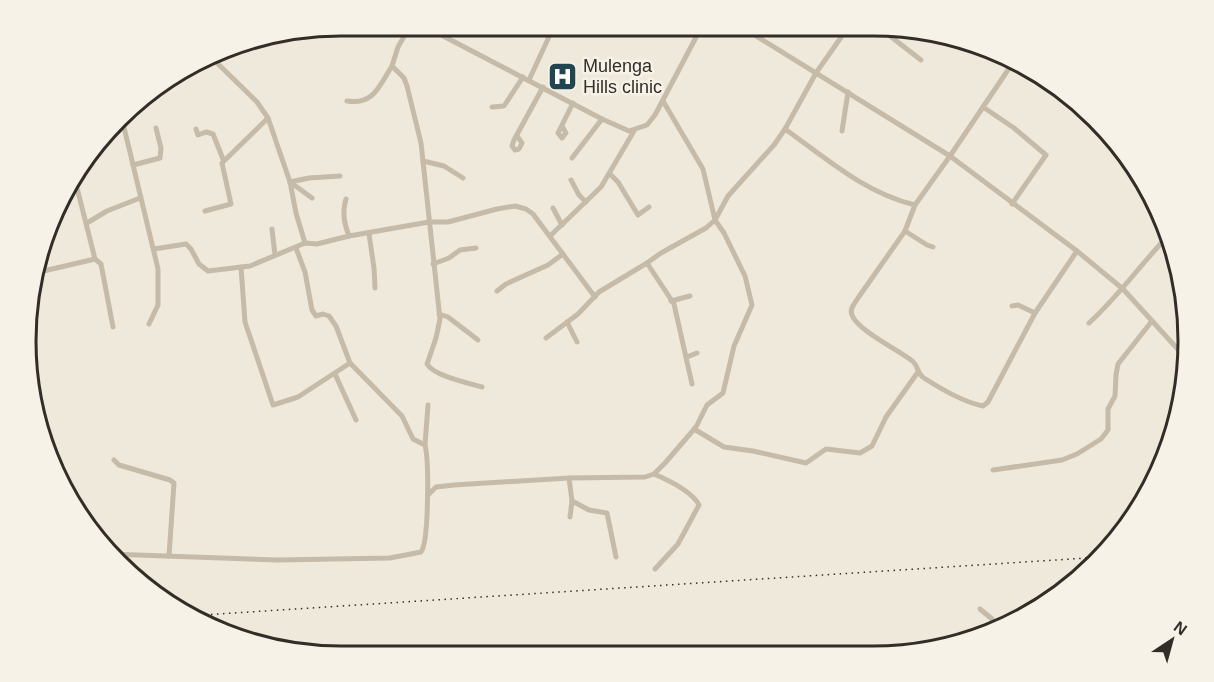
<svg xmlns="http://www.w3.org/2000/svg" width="1214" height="682" font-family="Helvetica,sans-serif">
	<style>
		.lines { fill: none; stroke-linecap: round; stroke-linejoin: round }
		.street { stroke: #c6bba8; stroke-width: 5 }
		.rail { stroke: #332d28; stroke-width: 1.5; stroke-dasharray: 1.5 4.5; stroke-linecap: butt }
		.labels { text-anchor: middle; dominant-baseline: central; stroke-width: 5; stroke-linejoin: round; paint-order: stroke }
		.poi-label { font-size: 18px; fill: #332d28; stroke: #f7f2e7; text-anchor: start }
		.rim { fill: none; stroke: #332d28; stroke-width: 3 }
	</style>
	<rect width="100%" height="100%" fill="#efe9db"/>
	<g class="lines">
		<g class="street">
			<path d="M 410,26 L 398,47 L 392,66 L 404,78 L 407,86 L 421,143 L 440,319 L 436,338 L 427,364 C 434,376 468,383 482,387"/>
			<polyline points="424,26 602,119 629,131 647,125 655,115 702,26"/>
			<polyline points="740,26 950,156 1077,251 1123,289 1184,356"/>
			<polyline points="877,26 921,60"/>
			<polyline points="955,36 957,46"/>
			<polyline points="211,57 257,102 268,118 290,182 296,213 305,243"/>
			<path d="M 1014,61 L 950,156 L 915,205 L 905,231 L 858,298 C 855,303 849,309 852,315 C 857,330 898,350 911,360 C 919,365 916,373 924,378 C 941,389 963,402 983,406 L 988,402 L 1035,313 L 1077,251"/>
			<polyline points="529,80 554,26"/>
			<path d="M 347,101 C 374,105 379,86 392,66"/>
			<polyline points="492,107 504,106 523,77"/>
			<polyline points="983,107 1014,128 1046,155 1012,204"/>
			<polyline points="122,119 158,269 158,305 149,324"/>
			<polyline points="562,126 566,133 562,138 558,133 573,103"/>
			<polyline points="196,129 198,135 206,132 213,134 223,159"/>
			<path d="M 785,129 C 827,159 865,193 915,205"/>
			<polyline points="842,131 848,92"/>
			<polyline points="517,136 522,143 519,149 515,150 512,146 514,140 543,87"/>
			<polyline points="572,158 602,119"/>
			<polyline points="423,161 444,166 463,178"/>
			<polyline points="133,165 160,158 161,148 156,128"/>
			<polyline points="610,174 618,182 638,215 649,207"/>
			<polyline points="571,180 579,195 586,202"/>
			<polyline points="290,182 309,178 340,176"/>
			<polyline points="290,182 312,198"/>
			<path d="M 346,199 C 342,213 344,223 349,236"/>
			<polyline points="553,208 562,225"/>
			<polyline points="205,211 231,204 222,163 268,118"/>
			<polyline points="87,223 107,211 140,198"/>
			<polyline points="272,229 275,255"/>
			<polyline points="905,231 927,245 933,247"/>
			<polyline points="369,234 374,268 375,288"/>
			<polyline points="550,236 601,187 634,131"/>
			<polyline points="154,249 186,244 191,249 199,264 208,271 250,266 305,243 317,244 349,236 429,222 448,222 497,209 515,206 526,209 533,214 595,297"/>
			<polyline points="95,259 101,264 113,327"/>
			<polyline points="647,263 674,304 692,384"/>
			<polyline points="433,264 449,258 460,250 476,248"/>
			<polyline points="241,267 245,322 273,405 298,397 350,363 336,326 329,316 323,314 316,316 312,310 305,272 296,248"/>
			<polyline points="35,273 95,259 74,176"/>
			<polyline points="497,291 506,284 548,265 563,254"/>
			<polyline points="671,301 690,296"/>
			<polyline points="1012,306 1018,305 1035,313"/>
			<polyline points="439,314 448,317 478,340"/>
			<polyline points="567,322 577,342"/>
			<path d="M 1089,323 C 1118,297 1140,265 1167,237"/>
			<polyline points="546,338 578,314 599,292 647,263 661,253 706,228 715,220 728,196 774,145 785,129 816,73 849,26"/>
			<polyline points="687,357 697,353"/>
			<polyline points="335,374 356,420"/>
			<polyline points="694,429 724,447 753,451 806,463 826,449 860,453 872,446 886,417 918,372"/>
			<polyline points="425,445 428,405"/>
			<polyline points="114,460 119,465 170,480 174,483 169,556"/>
			<polyline points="993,470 1062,460 1077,454 1101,439 1108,430 1108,409 1115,396 1116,375 1118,364 1152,321"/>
			<path d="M 654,474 C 668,480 692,491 699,505 L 678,544 L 655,569"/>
			<polyline points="569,478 572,501 570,517"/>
			<polyline points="429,494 436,487 454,485 569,478 645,477 654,474 665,463 696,427 707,405 723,393 734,346 752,305 745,276 724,233 715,220 703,169 663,101"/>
			<polyline points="572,501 589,510 607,513 616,557"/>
			<path d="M 110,554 L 278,560 L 390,558 L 421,552 C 429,542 429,461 425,445 L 413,439 L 402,416 L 350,363"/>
			<polyline points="980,609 992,619 996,629"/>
		</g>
		<polyline class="rail" points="187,616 1102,557"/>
	</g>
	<defs>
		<symbol id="hospital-square" viewBox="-11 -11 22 22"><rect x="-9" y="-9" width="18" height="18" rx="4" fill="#214651" stroke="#f7f2e7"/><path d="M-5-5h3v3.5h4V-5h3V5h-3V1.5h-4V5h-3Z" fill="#fff"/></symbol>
	</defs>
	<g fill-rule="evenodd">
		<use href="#hospital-square" x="546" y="60" width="33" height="33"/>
	</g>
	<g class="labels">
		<g class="poi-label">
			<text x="583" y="66">Mulenga<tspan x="583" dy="21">Hills clinic</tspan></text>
		</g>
	</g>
	<path d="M0 0H1214V682H0ZM341 36H873A305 305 0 0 1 1178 341V341A305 305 0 0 1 873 646H341A305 305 0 0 1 36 341V341A305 305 0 0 1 341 36Z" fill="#f7f2e7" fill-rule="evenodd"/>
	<path class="rim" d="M341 36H873A305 305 0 0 1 1178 341V341A305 305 0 0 1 873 646H341A305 305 0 0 1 36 341V341A305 305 0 0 1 341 36Z"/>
	<g transform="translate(1172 640) rotate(36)" stroke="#f7f2e7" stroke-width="4.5" paint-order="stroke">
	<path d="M0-4.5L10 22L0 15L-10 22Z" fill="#332d28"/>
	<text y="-9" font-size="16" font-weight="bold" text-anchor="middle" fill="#332d28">N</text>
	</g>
</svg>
